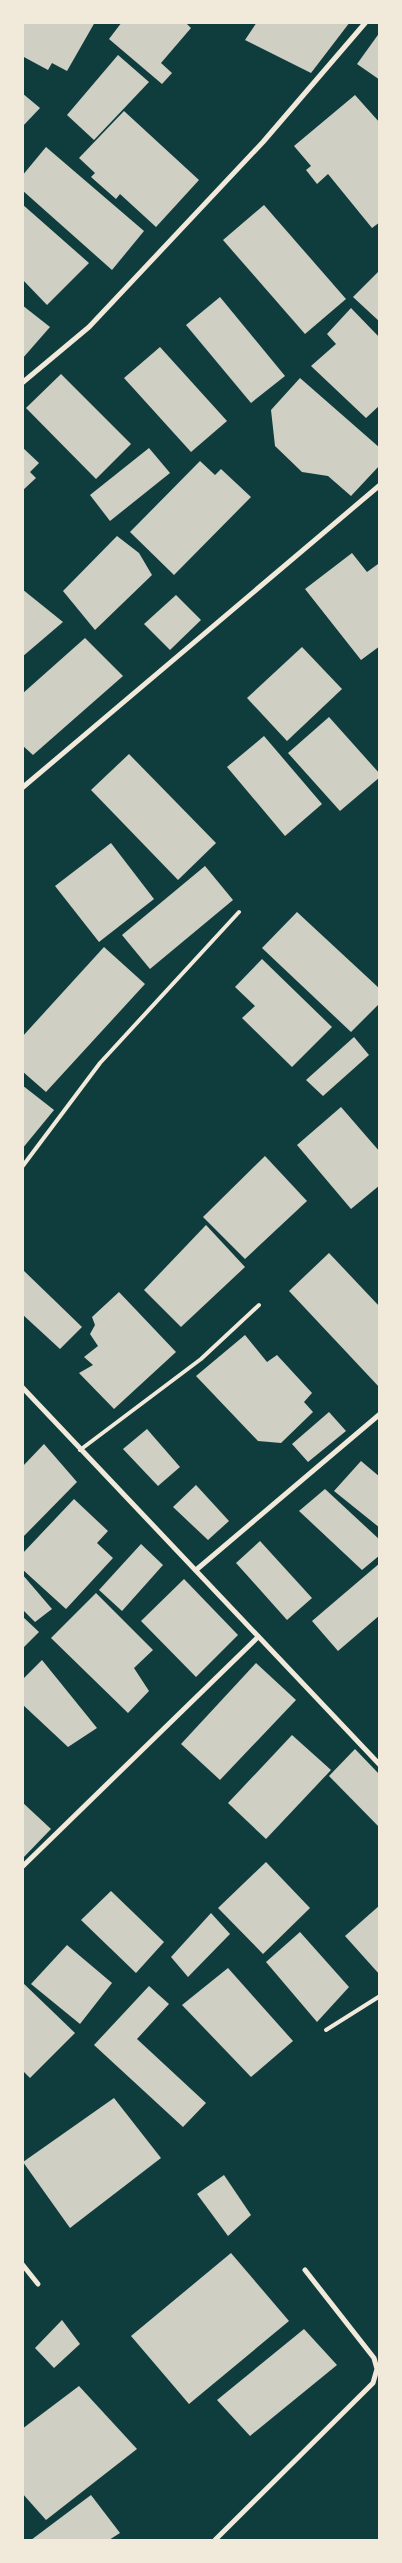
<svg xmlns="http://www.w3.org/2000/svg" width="402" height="2563" font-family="'Source Serif 4',serif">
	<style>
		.building { fill: #cfcfc3 }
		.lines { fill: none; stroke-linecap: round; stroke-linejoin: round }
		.service { stroke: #f1e9da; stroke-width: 4 }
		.minor { stroke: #f1e9da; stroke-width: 5 }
	</style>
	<rect width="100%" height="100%" fill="#0f3d3e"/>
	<g class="building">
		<polygon points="22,22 95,22 67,71 52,63 48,70 22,56"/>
		<polygon points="122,22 185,22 191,28 161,63 172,73 162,84 109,39"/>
		<polygon points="257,22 350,22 311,73 245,40"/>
		<polygon points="380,32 380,80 357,64"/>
		<polygon points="118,55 149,82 94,140 67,115"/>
		<polygon points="22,93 40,108 22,127"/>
		<polygon points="355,95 380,123 380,222 372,228 328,174 317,184 306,170 311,166 294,146"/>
		<polygon points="124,111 199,180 156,227 120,194 116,199 91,177 95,173 79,158"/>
		<polygon points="46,147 144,231 112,270 22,190 22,176"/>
		<polygon points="22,204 89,263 47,305 22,279"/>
		<polygon points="264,205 346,299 305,334 223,240"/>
		<polygon points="380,270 380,322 353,297"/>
		<polygon points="220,297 285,376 251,403 186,325"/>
		<polygon points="22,305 50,327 22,359"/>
		<polygon points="351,308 380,338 380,405 366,418 311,366 336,344 327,334"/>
		<polygon points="160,347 227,421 191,452 124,378"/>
		<polygon points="61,374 131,444 96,479 26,408"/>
		<polygon points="300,378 380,448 380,465 351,496 328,476 302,472 275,446 271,410"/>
		<polygon points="22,447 39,463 30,472 36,478 22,491"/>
		<polygon points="149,448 170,473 110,521 90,495"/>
		<polygon points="200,461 215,475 221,469 251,497 174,575 130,532"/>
		<polygon points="117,536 139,553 152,575 95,630 63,591"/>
		<polygon points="352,553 367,572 378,564 380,566 380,646 361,660 305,589"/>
		<polygon points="22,589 63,622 22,657"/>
		<polygon points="176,595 201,620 170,650 144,624"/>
		<polygon points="85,638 123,676 33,755 22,745 22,694"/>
		<polygon points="302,647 342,689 287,741 247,698"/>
		<polygon points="329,717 380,774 380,777 340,811 288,753"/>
		<polygon points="264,736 322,804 285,836 227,767"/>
		<polygon points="129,754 216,843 178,880 91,790"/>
		<polygon points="111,843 154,899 99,942 55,886"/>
		<polygon points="205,866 233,900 150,969 122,935"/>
		<polygon points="297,912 380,989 380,1003 351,1032 262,948"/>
		<polygon points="104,947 145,984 46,1092 22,1071 22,1037"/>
		<polygon points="262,959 332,1027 292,1067 242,1018 255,1006 235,987"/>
		<polygon points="354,1037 369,1055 323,1096 306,1080"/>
		<polygon points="22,1085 54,1110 22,1149"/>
		<polygon points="341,1107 380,1152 380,1185 351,1209 297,1145"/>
		<polygon points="265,1156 307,1201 245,1259 203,1217"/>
		<polygon points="206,1225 245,1267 181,1327 144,1290"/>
		<polygon points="329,1253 380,1307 380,1388 289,1291"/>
		<polygon points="22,1269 82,1327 60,1349 22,1314"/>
		<polygon points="119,1292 176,1352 114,1409 79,1373 93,1365 84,1357 98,1346 90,1334 95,1325 92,1317"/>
		<polygon points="245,1335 267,1362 277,1355 312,1393 304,1402 313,1412 281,1443 258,1441 196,1376"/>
		<polygon points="329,1412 346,1431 308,1462 292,1444"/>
		<polygon points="147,1429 180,1467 158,1486 123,1449"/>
		<polygon points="44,1444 77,1482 22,1538 22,1467"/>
		<polygon points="361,1461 380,1477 380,1528 334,1491"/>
		<polygon points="196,1485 229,1521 208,1540 173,1507"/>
		<polygon points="325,1489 380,1540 380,1555 362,1570 299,1511"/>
		<polygon points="74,1499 108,1531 97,1543 113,1558 66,1609 22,1569 22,1554"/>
		<polygon points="260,1541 312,1598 287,1620 236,1563"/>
		<polygon points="141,1544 163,1565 122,1611 99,1590"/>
		<polygon points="380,1563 380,1615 338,1651 312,1621"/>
		<polygon points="22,1574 52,1609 35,1622 22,1609"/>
		<polygon points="184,1579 238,1635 196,1677 141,1621"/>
		<polygon points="96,1593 153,1650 134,1668 149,1691 128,1713 51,1638"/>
		<polygon points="22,1616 39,1632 22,1649"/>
		<polygon points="42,1660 97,1728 68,1747 22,1704 22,1680"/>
		<polygon points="256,1663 296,1700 220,1780 181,1744"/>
		<polygon points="292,1735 331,1770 266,1839 228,1803"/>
		<polygon points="355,1749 380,1775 380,1828 329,1776"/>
		<polygon points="22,1802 51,1829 22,1859"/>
		<polygon points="266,1862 310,1908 263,1954 218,1908"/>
		<polygon points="111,1891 164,1942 136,1973 81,1920"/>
		<polygon points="380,1905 380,1975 345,1936"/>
		<polygon points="211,1913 230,1934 188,1977 171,1957"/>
		<polygon points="300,1932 349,1987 317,2022 266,1962"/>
		<polygon points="67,1945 112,1983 80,2024 31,1984"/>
		<polygon points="228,1968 293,2041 251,2077 182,2005"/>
		<polygon points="22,1982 75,2033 30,2078 22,2070"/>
		<polygon points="149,1986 169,2004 137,2039 206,2103 183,2127 94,2045"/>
		<polygon points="114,2098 161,2158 70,2228 23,2162"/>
		<polygon points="224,2175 251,2215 228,2236 197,2194"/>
		<polygon points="231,2253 289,2321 189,2404 131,2336"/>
		<polygon points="62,2320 80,2344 54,2368 35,2348"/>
		<polygon points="304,2329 337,2365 250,2436 217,2400"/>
		<polygon points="79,2386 137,2449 46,2520 22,2493 22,2429"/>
		<polygon points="91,2495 120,2533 109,2540 31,2540"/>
	</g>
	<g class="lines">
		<g class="service">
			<polyline points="22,1167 100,1063 239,912"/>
			<polyline points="80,1450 201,1359 259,1305"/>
			<polyline points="326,2030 380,1996"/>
		</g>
		<g class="minor">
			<polyline points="22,383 89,327 263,142 366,22"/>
			<polyline points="22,788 380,485"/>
			<polyline points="22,1387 380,1765"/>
			<polyline points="196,1570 380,1414"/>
			<polyline points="22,1867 258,1637"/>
			<polyline points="22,2264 38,2284"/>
			<polyline points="215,2540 373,2383 377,2369 374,2358 305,2270"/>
		</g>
	</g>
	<rect width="402" height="2563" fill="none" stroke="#f1e9da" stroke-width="48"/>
</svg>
